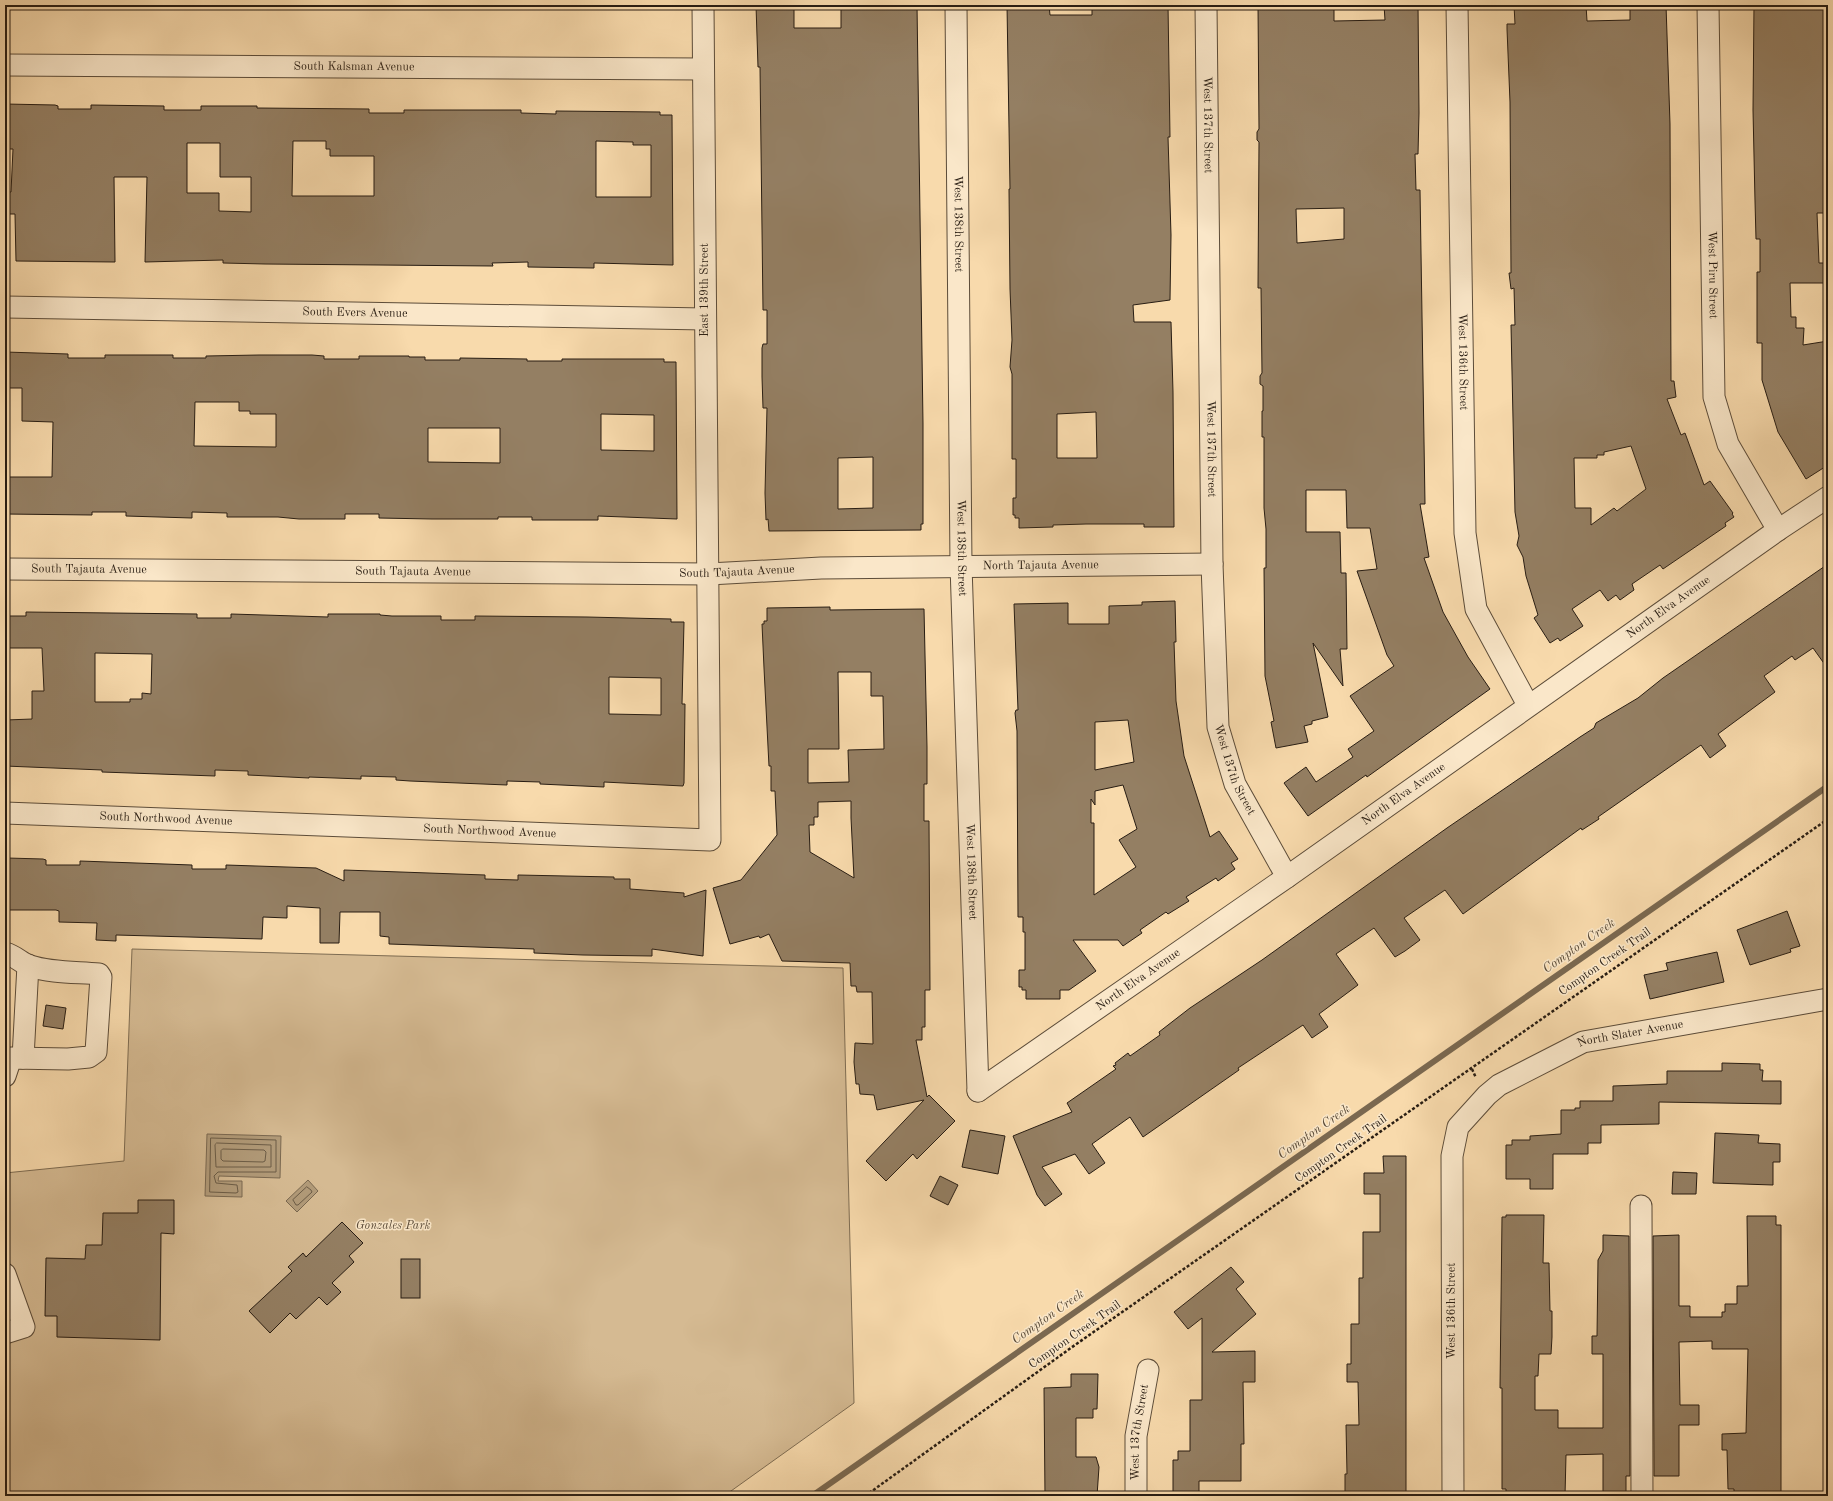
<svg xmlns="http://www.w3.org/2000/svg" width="1833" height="1501" font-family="'Old Standard TT',serif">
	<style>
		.green { fill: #d5ba92; stroke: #7e6c52 }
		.water { fill: #b19a78; stroke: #7a6850 }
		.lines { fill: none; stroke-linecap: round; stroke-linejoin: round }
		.shore { stroke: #6c5c46; stroke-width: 1 }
		.stream { stroke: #7a6850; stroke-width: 6 }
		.building { fill: #947f63; stroke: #281d13; fill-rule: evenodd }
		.minor-casing { stroke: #5c4c39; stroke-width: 23 }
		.path { stroke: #281d13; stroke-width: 2.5; stroke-dasharray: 3 2; stroke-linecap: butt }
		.minor { stroke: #fae7c9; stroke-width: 21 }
		.labels { text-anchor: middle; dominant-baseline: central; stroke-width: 3; stroke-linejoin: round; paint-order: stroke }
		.street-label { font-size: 12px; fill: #281d13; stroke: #fae7c9 }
		.park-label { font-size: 12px; font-style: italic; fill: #5c4c39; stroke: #fae7c9 }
		.water-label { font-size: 13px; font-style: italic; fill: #584936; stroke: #fae7c9 }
	</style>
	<rect width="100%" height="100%" fill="#f8daac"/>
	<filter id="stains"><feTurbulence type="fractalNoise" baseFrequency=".005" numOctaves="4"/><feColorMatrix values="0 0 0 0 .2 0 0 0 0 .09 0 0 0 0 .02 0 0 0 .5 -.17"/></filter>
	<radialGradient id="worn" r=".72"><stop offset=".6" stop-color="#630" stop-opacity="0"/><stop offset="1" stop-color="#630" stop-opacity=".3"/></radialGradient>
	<polygon class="green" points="132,949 843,968 854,1403 724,1496 5,1496 5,1173 124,1161"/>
	<g class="water">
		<polygon points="207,1134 281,1136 280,1178 219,1176 218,1181 242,1181 242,1197 205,1196"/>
		<polygon points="308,1180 318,1191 297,1212 286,1201"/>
	</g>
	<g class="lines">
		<g class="shore">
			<polygon points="211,1138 276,1140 276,1172 218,1172 214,1176 216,1183 237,1185 238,1192 236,1193 210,1192"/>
			<polygon points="217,1143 271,1145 271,1167 216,1167 215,1145"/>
			<polygon points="223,1149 264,1150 266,1152 265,1161 263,1162 223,1161 221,1159 221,1151"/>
			<polygon points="307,1187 311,1190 312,1192 298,1205 296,1205 293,1200"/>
		</g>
		<polyline class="stream" points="812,1496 1828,786"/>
	</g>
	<g class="building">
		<path d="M 756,5 L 794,5 L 794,28 L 841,28 L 841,5 L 917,5 L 923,424 L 923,524 L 921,524 L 921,530 L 769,531 L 768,519 L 766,520 L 765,493 L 767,408 L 763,408 L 762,377 L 762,348 L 763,344 L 767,344 L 767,310 L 763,310 L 760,67 L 758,67 ZM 873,457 L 873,508 L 838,509 L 838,458 Z"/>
		<path d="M 1007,5 L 1049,5 L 1050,15 L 1092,15 L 1092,5 L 1168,5 L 1170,137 L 1168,137 L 1171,235 L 1170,300 L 1133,305 L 1134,322 L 1171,322 L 1173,392 L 1174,527 L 1144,527 L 1144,524 L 1086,524 L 1053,525 L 1053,527 L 1019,528 L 1019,518 L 1015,518 L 1015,515 L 1013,515 L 1013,498 L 1016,498 L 1016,459 L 1012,459 L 1012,374 L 1010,367 L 1012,340 L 1010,289 L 1009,189 L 1010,189 ZM 1096,412 L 1097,458 L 1057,458 L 1057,414 Z"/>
		<path d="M 1258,5 L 1334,5 L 1334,21 L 1385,20 L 1384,5 L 1418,5 L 1419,113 L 1418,154 L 1415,154 L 1416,190 L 1420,190 L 1425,504 L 1420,504 L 1429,557 L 1424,558 L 1443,612 L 1468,657 L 1490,689 L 1367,777 L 1366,775 L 1308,816 L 1284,783 L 1306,767 L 1316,782 L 1353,757 L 1348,749 L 1374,731 L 1350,696 L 1394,666 L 1387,655 L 1357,571 L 1377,569 L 1370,528 L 1347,528 L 1346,490 L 1306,490 L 1306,532 L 1340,532 L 1341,573 L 1346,573 L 1347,649 L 1340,649 L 1343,686 L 1313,643 L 1328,717 L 1312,721 L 1312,724 L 1304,726 L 1308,742 L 1276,748 L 1271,722 L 1274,721 L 1265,676 L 1264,568 L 1266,568 L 1266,529 L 1264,508 L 1264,437 L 1262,437 L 1262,411 L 1263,411 L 1263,386 L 1260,384 L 1260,376 L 1262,373 L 1261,288 L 1258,288 L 1259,142 L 1257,140 L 1257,132 L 1259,129 ZM 1344,208 L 1344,239 L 1297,243 L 1296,209 Z"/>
		<path d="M 1514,5 L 1586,5 L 1587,21 L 1630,20 L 1630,5 L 1666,5 L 1670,124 L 1671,381 L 1674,381 L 1676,397 L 1667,399 L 1681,435 L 1685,433 L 1704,485 L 1710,481 L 1733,513 L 1732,514 L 1734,517 L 1725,523 L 1726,526 L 1663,569 L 1660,565 L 1632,584 L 1634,590 L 1620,600 L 1616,595 L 1608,601 L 1600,590 L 1572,609 L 1583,626 L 1560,641 L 1558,638 L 1550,643 L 1534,618 L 1538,615 L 1526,576 L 1523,557 L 1517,545 L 1519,536 L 1515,512 L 1511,325 L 1515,325 L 1514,288 L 1511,289 L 1509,273 L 1511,273 L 1510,102 L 1507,29 L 1507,24 L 1515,24 ZM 1631,446 L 1646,489 L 1617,511 L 1614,508 L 1591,525 L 1591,508 L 1575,508 L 1574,458 L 1597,458 L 1597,455 L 1604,455 L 1604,452 Z"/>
		<polygon points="1754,5 1828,5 1828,213 1817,213 1819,263 1828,263 1828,283 1790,283 1791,317 1796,317 1796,328 1804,328 1803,345 1828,341 1828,465 1806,479 1778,432 1762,380 1762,343 1757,343 1757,272 1760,272 1760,239 1756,239 1755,201 1753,110"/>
		<path d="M 5,104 L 55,105 L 58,106 L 58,109 L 91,109 L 91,105 L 164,106 L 164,110 L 201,110 L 201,106 L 257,106 L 257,108 L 369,109 L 369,113 L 404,113 L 404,110 L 521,110 L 521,113 L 556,114 L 556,111 L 660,112 L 660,115 L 672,115 L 673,265 L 594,263 L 594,268 L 528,267 L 528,262 L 492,263 L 493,266 L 265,264 L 223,263 L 223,260 L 145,262 L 147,177 L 114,177 L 115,262 L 16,261 L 15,214 L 5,214 L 5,192 L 11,192 L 13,149 L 5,149 ZM 293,141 L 326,141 L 326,149 L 330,149 L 330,156 L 374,156 L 374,196 L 292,196 ZM 596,141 L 633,142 L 633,145 L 651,145 L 651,197 L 596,197 ZM 187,143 L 220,143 L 220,177 L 251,177 L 251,212 L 219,211 L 219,193 L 187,193 Z"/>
		<path d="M 5,352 L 68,354 L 68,358 L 105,358 L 105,355 L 173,355 L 173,358 L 206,358 L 206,356 L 259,355 L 312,355 L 324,356 L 324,359 L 359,359 L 359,356 L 409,356 L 409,357 L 425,357 L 425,360 L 460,360 L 460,358 L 527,359 L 527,361 L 562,361 L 562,359 L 664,359 L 664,362 L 676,362 L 677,519 L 598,516 L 598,520 L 532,520 L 532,517 L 498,517 L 498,519 L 432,519 L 379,518 L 379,514 L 345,514 L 345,519 L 299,519 L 278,517 L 227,517 L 227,513 L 192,512 L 192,518 L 126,516 L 126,512 L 92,512 L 92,515 L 5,514 L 5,477 L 52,477 L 53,422 L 22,421 L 22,388 L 5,388 ZM 195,402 L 239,402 L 239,411 L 250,411 L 250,414 L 276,414 L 276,447 L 194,446 ZM 601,414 L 654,415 L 654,451 L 601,450 ZM 428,428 L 500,428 L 500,463 L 428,462 Z"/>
		<polygon points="1828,564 1828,669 1813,648 1795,660 1792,656 1764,676 1775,692 1718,734 1726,746 1710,758 1701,745 1598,817 1599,819 1582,830 1581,828 1463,914 1445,890 1404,918 1420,940 1405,951 1395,957 1374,928 1336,954 1358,985 1319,1014 1328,1027 1312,1038 1303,1025 1238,1068 1239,1070 1143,1137 1130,1117 1092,1144 1105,1163 1089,1174 1075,1154 1042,1167 1062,1194 1045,1206 1037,1195 1013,1136 1072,1112 1067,1103 1116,1069 1113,1066 1116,1065 1115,1063 1128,1053 1130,1056 1160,1035 1159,1032 1190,1008 1262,960 1447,828 1580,737 1594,728 1596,723 1638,698 1663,678"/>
		<path d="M 1175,601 L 1176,642 L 1174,642 L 1176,701 L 1184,756 L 1210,837 L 1219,831 L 1238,859 L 1231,863 L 1235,869 L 1218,881 L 1216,878 L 1186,897 L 1189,901 L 1168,914 L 1166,912 L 1140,930 L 1142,933 L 1123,946 L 1118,940 L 1073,940 L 1096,971 L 1069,990 L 1060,990 L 1060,999 L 1026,999 L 1026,990 L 1022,990 L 1022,987 L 1019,987 L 1019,970 L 1025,970 L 1025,932 L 1023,932 L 1023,917 L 1018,917 L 1017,731 L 1015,713 L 1016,710 L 1018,710 L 1014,604 L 1068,603 L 1068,624 L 1109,624 L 1109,606 L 1142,605 L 1142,602 ZM 1128,720 L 1134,762 L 1095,770 L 1095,722 ZM 1123,785 L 1137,829 L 1119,840 L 1136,867 L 1094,895 L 1094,823 L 1091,823 L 1091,799 L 1095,805 L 1095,791 Z"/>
		<path d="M 830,607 L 830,610 L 924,609 L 927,747 L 927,784 L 924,784 L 924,821 L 929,821 L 930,990 L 925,990 L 925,1027 L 922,1027 L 922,1040 L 916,1040 L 927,1097 L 929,1095 L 955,1121 L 917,1159 L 913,1154 L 886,1181 L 866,1161 L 924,1100 L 877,1110 L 874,1095 L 860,1094 L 859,1084 L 856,1084 L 854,1062 L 855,1043 L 873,1044 L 872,992 L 857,992 L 856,986 L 851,986 L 850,963 L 782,961 L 769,934 L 760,938 L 759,936 L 730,944 L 713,888 L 741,880 L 777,835 L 775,791 L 771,791 L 771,766 L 769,766 L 764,668 L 762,624 L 764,624 L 764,621 L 767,621 L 767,608 ZM 838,672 L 871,672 L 871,696 L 883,696 L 884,749 L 848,750 L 849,782 L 808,783 L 808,749 L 839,749 ZM 851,801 L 851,818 L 854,878 L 810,852 L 809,825 L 814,825 L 814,817 L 818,817 L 818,802 Z"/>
		<path d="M 26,612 L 197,614 L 197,618 L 231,618 L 231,614 L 328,617 L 328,614 L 380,614 L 380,615 L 392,616 L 441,616 L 441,620 L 475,620 L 475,616 L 587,617 L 671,619 L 671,622 L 684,622 L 682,704 L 685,704 L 684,783 L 683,786 L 604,782 L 604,787 L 540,784 L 540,782 L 507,781 L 507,785 L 410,781 L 396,780 L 396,777 L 361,776 L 361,779 L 309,777 L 309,778 L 248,775 L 248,771 L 215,770 L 215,776 L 102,772 L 102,770 L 5,766 L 6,720 L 32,719 L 32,691 L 44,691 L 42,648 L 5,648 L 5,616 L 26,616 ZM 95,653 L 152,654 L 151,694 L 142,693 L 142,699 L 130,699 L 130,702 L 95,702 ZM 609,677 L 661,678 L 661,715 L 609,714 Z"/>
		<polygon points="7,858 43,859 46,860 46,865 80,865 80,861 192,865 192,869 226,869 226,865 316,868 344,881 344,870 485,875 485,879 518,880 518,875 614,877 614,879 630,879 630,889 684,893 684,897 706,890 703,956 652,949 652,956 583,955 534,953 534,949 389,944 389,937 380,936 380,912 340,912 339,943 320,943 320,908 287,906 287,918 263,917 262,939 116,935 116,941 96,940 97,923 59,922 59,911 56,910 5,910 5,860"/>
		<polygon points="1787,911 1800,946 1790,949 1791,952 1750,965 1737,930"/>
		<polygon points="1717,952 1724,982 1650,999 1644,975 1668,970 1666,963"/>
		<polygon points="46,1005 66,1008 63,1029 43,1026"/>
		<polygon points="1722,1063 1760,1064 1760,1070 1763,1070 1762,1081 1781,1081 1781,1104 1659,1102 1659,1124 1601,1125 1601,1143 1588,1143 1588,1154 1553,1154 1553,1189 1530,1189 1530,1179 1506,1179 1506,1145 1512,1145 1512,1140 1530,1140 1530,1136 1561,1134 1561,1110 1575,1110 1575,1108 1580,1108 1580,1101 1613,1101 1613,1086 1667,1084 1667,1071 1722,1071"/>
		<polygon points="970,1130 1005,1136 998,1174 962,1167"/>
		<polygon points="1715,1133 1759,1135 1758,1143 1780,1144 1780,1162 1773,1162 1773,1185 1713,1183"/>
		<polygon points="1383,1156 1406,1156 1406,1496 1345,1496 1345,1474 1347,1474 1346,1425 1359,1425 1358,1382 1347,1382 1347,1364 1351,1364 1351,1324 1359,1324 1359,1278 1363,1278 1363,1232 1380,1232 1380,1194 1364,1194 1364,1173 1384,1173"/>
		<polygon points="1673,1172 1697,1173 1696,1194 1672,1194"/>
		<polygon points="940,1176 958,1185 948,1205 930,1196"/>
		<polygon points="138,1200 174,1200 174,1234 161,1233 160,1340 57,1337 57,1316 45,1316 46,1258 85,1259 86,1245 102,1245 103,1213 138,1213"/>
		<polygon points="1506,1215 1544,1215 1543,1263 1549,1263 1550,1311 1552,1311 1552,1337 1551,1354 1539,1354 1538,1376 1535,1376 1535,1410 1558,1410 1558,1428 1603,1428 1603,1354 1592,1354 1592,1336 1597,1336 1598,1260 1603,1251 1603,1235 1629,1236 1630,1476 1626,1476 1626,1496 1603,1496 1603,1454 1566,1455 1565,1496 1506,1496 1506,1489 1502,1489 1502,1388 1500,1388 1502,1217 1506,1217"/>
		<polygon points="1747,1216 1776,1216 1776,1225 1781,1225 1781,1496 1734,1496 1734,1489 1728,1489 1727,1450 1722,1450 1722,1434 1746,1433 1748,1349 1712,1349 1712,1341 1679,1342 1680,1405 1699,1405 1699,1425 1679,1425 1679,1476 1654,1476 1653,1236 1679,1235 1679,1306 1690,1306 1690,1317 1722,1317 1722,1312 1725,1312 1725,1304 1737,1304 1737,1286 1748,1286"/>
		<polygon points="342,1222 363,1243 349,1256 354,1262 332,1283 341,1292 327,1305 319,1297 296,1319 290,1313 270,1333 249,1311 292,1271 288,1267 303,1253 306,1257"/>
		<rect x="401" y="1259" width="19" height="39"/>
		<polygon points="1231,1267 1244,1282 1236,1289 1256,1314 1212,1352 1255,1351 1255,1382 1243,1382 1244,1444 1241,1444 1241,1481 1199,1481 1199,1494 1173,1494 1173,1460 1178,1460 1178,1451 1190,1451 1190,1400 1202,1400 1202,1318 1188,1329 1174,1312"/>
		<polygon points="1071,1374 1098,1374 1097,1409 1093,1409 1093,1418 1076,1418 1076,1457 1096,1457 1099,1467 1097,1496 1045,1496 1044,1388 1071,1387"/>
	</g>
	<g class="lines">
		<defs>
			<g id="minor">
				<path id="s1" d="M 956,5 L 961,565 L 978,1091"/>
				<path id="s2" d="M 1206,5 L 1212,564 L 1218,727 L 1235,784 L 1287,877"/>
				<path id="s3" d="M 1457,5 L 1465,533 L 1476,609 L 1528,705"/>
				<path id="s4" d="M 1708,5 L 1714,397 L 1728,444 L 1778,530"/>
				<path id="s5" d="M 5,65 L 703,69"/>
				<path id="s6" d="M 5,307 L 705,319"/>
				<path id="s7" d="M 5,569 L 709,574 L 821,568 L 1212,564"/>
				<path id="s8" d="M 5,813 L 710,840 L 703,5"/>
				<path d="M 5,953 C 16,956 21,963 30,966 C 51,973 76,972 99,974 L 101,977 L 96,1052 L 89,1057 L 68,1059 L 11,1058 L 5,1076"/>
				<polyline points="23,1058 28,965"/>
				<path id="s9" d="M 978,1091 L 1287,877 L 1778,530 L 1828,497"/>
				<polyline points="1641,1206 1642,1496"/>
				<polyline points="5,1274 24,1327 5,1333"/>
				<path id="s10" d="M 1136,1496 L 1136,1436 L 1148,1370"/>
				<path id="s11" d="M 1453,1496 L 1452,1156 L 1458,1127 L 1487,1095 L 1499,1085 L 1583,1042 L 1828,999"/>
			</g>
		</defs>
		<use href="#minor" class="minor-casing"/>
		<g class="path">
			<polyline points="1472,1069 1476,1078"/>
			<polyline points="865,1496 1075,1345 1828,819"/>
		</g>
		<use href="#minor" class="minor"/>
	</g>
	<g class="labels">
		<g class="street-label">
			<text stroke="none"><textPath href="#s5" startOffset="349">South Kalsman Avenue</textPath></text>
			<text stroke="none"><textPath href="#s2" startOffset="120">West 137th Street</textPath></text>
			<text stroke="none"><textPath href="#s1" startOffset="219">West 138th Street</textPath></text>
			<text stroke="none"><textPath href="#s4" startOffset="270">West Piru Street</textPath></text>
			<text transform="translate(705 290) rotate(-90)">East 139th Street</text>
			<text stroke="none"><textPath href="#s6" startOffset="350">South Evers Avenue</textPath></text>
			<text stroke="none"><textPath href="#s3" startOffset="357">West 136th Street</textPath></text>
			<text stroke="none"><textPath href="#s2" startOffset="444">West 137th Street</textPath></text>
			<text stroke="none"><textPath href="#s1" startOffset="543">West 138th Street</textPath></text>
			<text stroke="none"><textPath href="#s7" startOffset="1036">North Tajauta Avenue</textPath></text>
			<text stroke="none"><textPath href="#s7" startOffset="84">South Tajauta Avenue</textPath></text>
			<text stroke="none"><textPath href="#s7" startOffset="732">South Tajauta Avenue</textPath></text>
			<text stroke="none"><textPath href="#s7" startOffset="408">South Tajauta Avenue</textPath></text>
			<text stroke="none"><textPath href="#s9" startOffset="843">North Elva Avenue</textPath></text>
			<text stroke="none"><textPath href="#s2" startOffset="768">West 137th Street</textPath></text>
			<text stroke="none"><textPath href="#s9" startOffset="519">North Elva Avenue</textPath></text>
			<text stroke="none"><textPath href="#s8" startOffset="161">South Northwood Avenue</textPath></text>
			<text stroke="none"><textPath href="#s8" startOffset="485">South Northwood Avenue</textPath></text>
			<text stroke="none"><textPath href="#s1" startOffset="867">West 138th Street</textPath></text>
			<text transform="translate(1605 962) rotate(-35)">Compton Creek Trail</text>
			<text stroke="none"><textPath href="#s9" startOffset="195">North Elva Avenue</textPath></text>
			<text stroke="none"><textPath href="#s11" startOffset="571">North Slater Avenue</textPath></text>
			<text transform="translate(1341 1149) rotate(-35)">Compton Creek Trail</text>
			<text transform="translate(1452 1311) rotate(-90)">West 136th Street</text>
			<text transform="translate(1075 1335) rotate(-35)">Compton Creek Trail</text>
			<text stroke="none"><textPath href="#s10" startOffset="64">West 137th Street</textPath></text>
		</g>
		<g class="park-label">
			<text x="393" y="1226">Gonzales Park</text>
		</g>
		<g class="water-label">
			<text transform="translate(1579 946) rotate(-35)">Compton Creek</text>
			<text transform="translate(1314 1132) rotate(-35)">Compton Creek</text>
			<text transform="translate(1048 1317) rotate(-35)">Compton Creek</text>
		</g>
	</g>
	<rect width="1833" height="1501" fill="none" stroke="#f8daac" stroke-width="20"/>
	<rect x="6" y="6" width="1821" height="1489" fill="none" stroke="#281d13" stroke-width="2"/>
	<rect x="10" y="10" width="1813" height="1481" fill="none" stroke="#281d13"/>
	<rect width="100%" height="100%" filter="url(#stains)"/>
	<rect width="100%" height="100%" fill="url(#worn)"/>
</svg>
